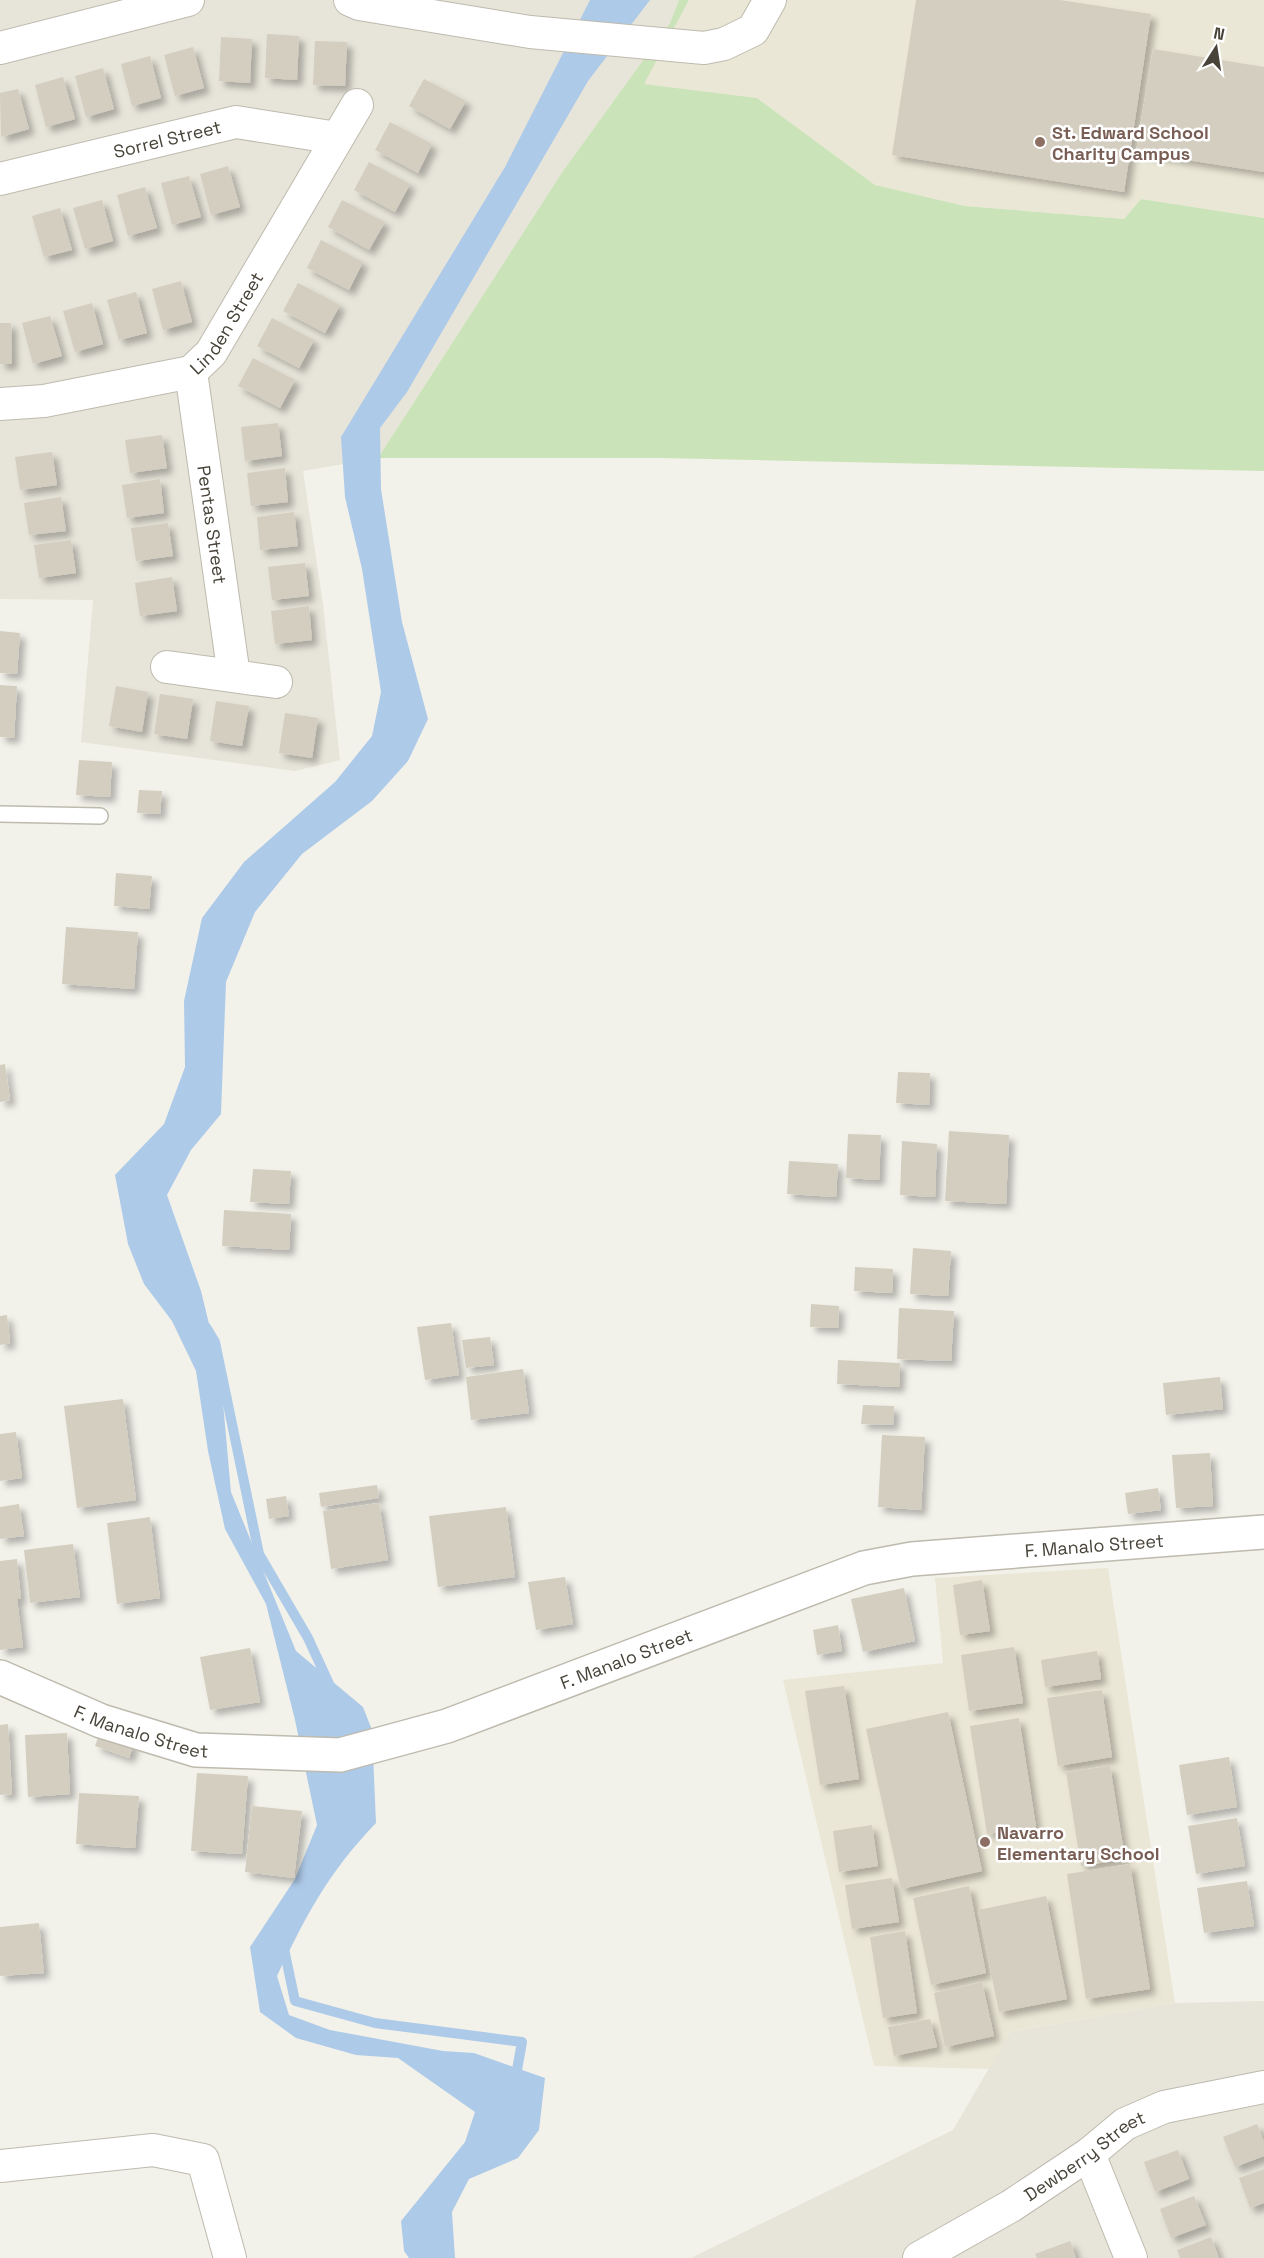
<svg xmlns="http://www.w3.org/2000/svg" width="1264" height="2258" font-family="'Space Grotesk',sans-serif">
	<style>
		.residential { fill: #e7e4d9 }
		.education { fill: #ebe7d6 }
		.green { fill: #cbe3b8 }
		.water { fill: #aecae9 }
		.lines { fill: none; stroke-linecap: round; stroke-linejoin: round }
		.stream { stroke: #aecae9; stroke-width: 10 }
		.building { fill: #d4cec1; filter: url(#shadow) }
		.service-casing { stroke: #bebaae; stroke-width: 18 }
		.minor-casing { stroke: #bebaae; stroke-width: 34 }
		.tertiary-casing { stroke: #bebaae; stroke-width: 36 }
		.service { stroke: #fff; stroke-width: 15 }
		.minor { stroke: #fff; stroke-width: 32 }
		.tertiary { stroke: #fff; stroke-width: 33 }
		.education-dot { fill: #8d6e63; stroke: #fff; stroke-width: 2 }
		.labels { text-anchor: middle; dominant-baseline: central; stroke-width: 5; stroke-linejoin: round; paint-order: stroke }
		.education-label { font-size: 18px; font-weight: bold; fill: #785e54; stroke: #fff; text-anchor: start }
		.street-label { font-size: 18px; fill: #474339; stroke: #fff }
	</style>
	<defs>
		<filter id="shadow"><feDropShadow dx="5.5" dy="5.5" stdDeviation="3" flood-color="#0004"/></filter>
	</defs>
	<rect width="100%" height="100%" fill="#f3f2ea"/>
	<g class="residential">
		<polygon points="0,0 679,0 670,23 563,171 378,458 303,471 323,604 340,760 295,771 81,742 93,600 0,599"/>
		<polygon points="1264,2001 1264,2258 691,2258 953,2130 1010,2032 1175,2003"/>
	</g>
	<g class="education">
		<polygon points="689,0 1264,0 1264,218 1141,199 1124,219 965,206 875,185 757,98 643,84"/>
		<polygon points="1108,1568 1175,2003 1010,2032 990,2069 874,2066 783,1680 943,1663 935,1578"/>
	</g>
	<polygon class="green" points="679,0 689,0 644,84 757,98 875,185 965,206 1124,219 1141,199 1264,218 1264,471 661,458 378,458 563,171 670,23"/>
	<path class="water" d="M 590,0 L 650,0 L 588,81 L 407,392 L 380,428 L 381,489 L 402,622 L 428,719 L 408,761 L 372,801 L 302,854 L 255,912 L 226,982 L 221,1114 L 191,1150 L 167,1195 L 201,1291 L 220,1369 L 231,1492 L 296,1651 L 363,1707 L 372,1730 L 376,1823 C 328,1873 307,1914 277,1976 L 289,2015 L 330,2030 L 443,2051 L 474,2053 L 545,2078 L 539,2130 L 518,2158 L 469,2179 L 452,2212 L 455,2258 L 409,2258 L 404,2251 L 401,2221 L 465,2142 L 475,2112 L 398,2058 L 356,2055 L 296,2038 L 260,2012 L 250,1947 L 295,1879 L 317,1825 L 295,1720 L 266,1604 L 225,1529 L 208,1451 L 196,1371 L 172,1321 L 144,1284 L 128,1244 L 115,1175 L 164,1124 L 185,1067 L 184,1001 L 202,918 L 244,862 L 335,782 L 372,736 L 381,692 L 362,569 L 345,497 L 341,437 L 505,167 Z"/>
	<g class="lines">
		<g class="stream">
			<polyline points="206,1327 215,1342 259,1554 308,1638 331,1688"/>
			<polyline points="283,1944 295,2001 375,2023 522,2042 515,2081"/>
		</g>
	</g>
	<g class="building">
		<polygon points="916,0 1060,0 1151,14 1124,192 892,155"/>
		<polygon points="267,34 299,36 297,80 265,78"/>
		<polygon points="221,37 252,39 250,83 219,81"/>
		<polygon points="315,41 347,42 345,86 313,85"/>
		<polygon points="193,47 204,88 175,96 164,55"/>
		<polygon points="1153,49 1264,67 1264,172 1136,152"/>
		<polygon points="150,56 161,98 132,106 121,64"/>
		<polygon points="103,68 114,109 86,117 75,76"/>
		<polygon points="63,77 75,119 46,127 35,85"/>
		<polygon points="424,79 466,101 450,129 409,106"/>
		<polygon points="18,89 29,129 1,137 0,93"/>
		<polygon points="390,122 432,144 418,173 375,150"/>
		<polygon points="369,162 410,184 395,212 354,190"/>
		<polygon points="228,166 240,207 211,215 200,174"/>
		<polygon points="189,176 201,217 172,225 161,183"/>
		<polygon points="145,187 157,228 128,236 117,195"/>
		<polygon points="102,200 113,241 85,249 73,208"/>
		<polygon points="342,200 385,222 369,250 328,227"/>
		<polygon points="60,208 72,250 44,257 32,216"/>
		<polygon points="321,240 363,262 349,290 307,268"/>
		<polygon points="181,281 192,322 163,330 152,289"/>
		<polygon points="298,283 340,305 325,333 283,311"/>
		<polygon points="136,292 147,333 119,340 107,300"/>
		<polygon points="92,303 103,344 75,352 63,311"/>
		<polygon points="50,316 62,356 33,364 22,323"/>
		<polygon points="272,318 314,340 299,368 257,346"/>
		<polygon points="0,323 11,323 12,364 0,364"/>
		<polygon points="253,358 295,380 280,408 238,386"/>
		<polygon points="278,423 282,456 245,461 241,427"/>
		<polygon points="162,435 167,468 130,473 125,440"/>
		<polygon points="52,452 57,485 20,490 15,457"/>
		<polygon points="285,468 288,502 251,506 247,473"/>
		<polygon points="160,479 164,513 127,518 122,485"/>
		<polygon points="61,497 66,531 29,535 24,503"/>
		<polygon points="294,512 298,546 260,550 257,517"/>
		<polygon points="168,523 173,556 136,561 131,528"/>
		<polygon points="71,540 76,573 39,578 34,545"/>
		<polygon points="305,563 309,596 272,600 268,567"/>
		<polygon points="172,577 177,611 140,616 135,583"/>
		<polygon points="309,606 312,640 275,644 271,611"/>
		<polygon points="0,631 20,633 17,674 0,673"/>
		<polygon points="0,685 17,686 14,738 0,737"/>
		<polygon points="116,686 148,692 142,732 109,726"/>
		<polygon points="160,694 193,699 187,739 154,734"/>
		<polygon points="216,701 249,706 242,746 210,741"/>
		<polygon points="285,713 318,718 312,758 279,753"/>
		<polygon points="79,760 112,762 110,797 76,795"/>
		<polygon points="139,790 162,791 160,814 137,813"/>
		<polygon points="116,873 152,876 149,909 114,906"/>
		<polygon points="66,927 138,932 134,989 62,984"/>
		<polygon points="5,1064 10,1100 0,1102 0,1065"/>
		<polygon points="898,1072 930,1073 929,1105 896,1103"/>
		<polygon points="949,1131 1009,1135 1006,1204 945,1201"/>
		<polygon points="848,1134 881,1135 879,1180 846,1178"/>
		<polygon points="902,1141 937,1144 935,1197 900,1195"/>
		<polygon points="789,1161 838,1164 836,1197 787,1194"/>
		<polygon points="253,1169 291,1171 289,1204 250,1202"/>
		<polygon points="224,1210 291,1214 289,1250 222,1246"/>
		<polygon points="913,1248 951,1251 948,1296 910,1294"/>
		<polygon points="855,1267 893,1269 892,1293 854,1291"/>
		<polygon points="811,1304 839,1306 838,1328 810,1327"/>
		<polygon points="899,1308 954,1311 951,1361 897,1359"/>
		<polygon points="7,1315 10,1343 0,1345 0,1316"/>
		<polygon points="451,1323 459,1375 425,1380 417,1327"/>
		<polygon points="490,1337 494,1365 466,1368 462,1340"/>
		<polygon points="838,1360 900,1363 899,1387 837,1384"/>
		<polygon points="523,1369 529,1413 471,1420 466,1377"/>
		<polygon points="1220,1377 1223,1409 1166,1415 1163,1383"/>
		<polygon points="123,1399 136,1500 77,1508 64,1406"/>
		<polygon points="863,1405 894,1406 893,1425 861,1424"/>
		<polygon points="16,1432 22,1478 0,1481 0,1434"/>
		<polygon points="882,1435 925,1437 921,1510 878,1507"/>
		<polygon points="1210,1453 1213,1506 1176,1508 1172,1455"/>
		<polygon points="377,1485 379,1498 321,1507 319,1493"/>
		<polygon points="1158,1488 1161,1510 1128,1514 1125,1493"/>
		<polygon points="286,1496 289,1516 269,1519 266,1499"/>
		<polygon points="379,1503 388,1560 331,1569 323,1511"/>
		<polygon points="19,1504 24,1536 0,1539 0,1507"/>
		<polygon points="506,1507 515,1577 438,1587 429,1516"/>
		<polygon points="150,1517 160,1598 117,1604 107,1523"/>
		<polygon points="73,1544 80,1597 30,1603 24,1550"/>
		<polygon points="17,1559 21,1599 17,1599 23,1647 0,1650 0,1561"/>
		<polygon points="565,1577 573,1624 536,1630 528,1582"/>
		<polygon points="982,1580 990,1631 960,1635 953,1585"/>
		<polygon points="904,1588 915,1641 863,1652 851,1599"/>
		<polygon points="838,1625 842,1651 817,1655 813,1630"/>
		<polygon points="1014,1647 1023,1703 969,1711 961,1655"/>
		<polygon points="250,1648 260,1702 210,1710 200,1657"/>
		<polygon points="1097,1651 1101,1679 1045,1687 1041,1660"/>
		<polygon points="844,1686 859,1779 820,1785 805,1691"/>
		<polygon points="1102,1690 1112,1757 1058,1766 1047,1698"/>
		<polygon points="948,1712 982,1871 901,1889 866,1729"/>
		<polygon points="1019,1718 1036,1827 987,1834 970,1726"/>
		<polygon points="8,1724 12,1794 0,1795 0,1725"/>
		<polygon points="100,1732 134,1743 129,1758 95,1746"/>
		<polygon points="67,1733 70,1794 28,1797 25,1735"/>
		<polygon points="1229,1757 1237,1807 1187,1815 1179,1765"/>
		<polygon points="1110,1766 1125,1859 1081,1866 1066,1772"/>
		<polygon points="197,1773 248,1776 242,1854 191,1851"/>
		<polygon points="79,1793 139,1796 135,1848 76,1844"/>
		<polygon points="252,1806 302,1811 294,1878 245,1872"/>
		<polygon points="1237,1818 1245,1866 1196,1874 1188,1826"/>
		<polygon points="872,1825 878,1866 839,1872 833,1831"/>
		<polygon points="1130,1864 1150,1989 1086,1999 1067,1874"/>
		<polygon points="892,1878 899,1922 852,1929 845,1885"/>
		<polygon points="1247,1881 1254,1926 1204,1933 1197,1888"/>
		<polygon points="969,1886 986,1973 931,1985 913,1898"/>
		<polygon points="1046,1896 1067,1999 999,2012 978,1910"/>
		<polygon points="39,1923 44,1973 0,1976 0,1927"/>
		<polygon points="905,1931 917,2013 883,2018 870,1937"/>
		<polygon points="982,1982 994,2036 945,2047 934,1993"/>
		<polygon points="930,2019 937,2047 894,2056 888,2027"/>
		<polygon points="1257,2124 1264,2142 1264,2156 1235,2167 1223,2137"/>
		<polygon points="1178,2150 1189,2179 1155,2192 1144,2162"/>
		<polygon points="1264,2169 1264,2203 1250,2208 1239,2178"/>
		<polygon points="1194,2196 1206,2225 1171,2238 1160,2209"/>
		<polygon points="1211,2237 1219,2258 1180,2258 1177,2250"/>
		<polygon points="1070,2241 1076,2258 1037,2258 1035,2254"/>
	</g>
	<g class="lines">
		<defs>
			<polyline id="service" points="0,814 100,816"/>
			<g id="minor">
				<polyline points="350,0 359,4 530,32 704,48 724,44 753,30 770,0"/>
				<polyline points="0,48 188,0"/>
				<path id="s1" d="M 0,179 L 236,122 L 337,138"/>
				<path id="s2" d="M 191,372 L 234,676"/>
				<path id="s3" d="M 0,404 L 44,401 L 191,372 L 211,353 L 357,105"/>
				<polyline points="167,667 276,682"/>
				<polyline points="1089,2154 1131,2258"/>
				<polyline points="0,2166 153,2150 203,2160 230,2258"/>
				<path id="s4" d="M 919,2258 L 1011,2206 L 1089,2154 L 1125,2124 L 1164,2107 L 1264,2087"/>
			</g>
			<g id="tertiary">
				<path id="s5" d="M 0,1677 L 101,1721 L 196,1750 L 340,1755 L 447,1726 L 864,1568 L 912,1559 L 1264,1532"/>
			</g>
		</defs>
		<use href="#service" class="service-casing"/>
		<use href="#minor" class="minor-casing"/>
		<use href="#tertiary" class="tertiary-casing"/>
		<use href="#service" class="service"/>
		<use href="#minor" class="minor"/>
		<use href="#tertiary" class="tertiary"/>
	</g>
	<g class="education-dot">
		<circle cx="1040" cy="142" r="6"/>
		<circle cx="985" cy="1842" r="6"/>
	</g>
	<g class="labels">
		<g class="education-label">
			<text x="1052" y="132">St. Edward School<tspan x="1052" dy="21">Charity Campus</tspan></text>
			<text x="997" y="1832">Navarro<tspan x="997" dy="21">Elementary School</tspan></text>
		</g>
		<g class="street-label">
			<text stroke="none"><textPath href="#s1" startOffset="172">Sorrel Street</textPath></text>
			<text stroke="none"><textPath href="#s3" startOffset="255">Linden Street</textPath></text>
			<text stroke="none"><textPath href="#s2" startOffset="154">Pentas Street</textPath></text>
			<text stroke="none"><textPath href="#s5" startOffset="1142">F. Manalo Street</textPath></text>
			<text stroke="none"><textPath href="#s5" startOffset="656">F. Manalo Street</textPath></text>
			<text stroke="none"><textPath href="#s5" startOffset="152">F. Manalo Street</textPath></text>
			<text stroke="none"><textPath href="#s4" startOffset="195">Dewberry Street</textPath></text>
		</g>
	</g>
	<g transform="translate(1216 48) rotate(12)" stroke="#ffffff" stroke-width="4.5" paint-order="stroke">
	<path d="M0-4.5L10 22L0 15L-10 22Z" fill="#474339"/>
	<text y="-9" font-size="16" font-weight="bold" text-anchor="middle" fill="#474339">N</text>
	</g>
</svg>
